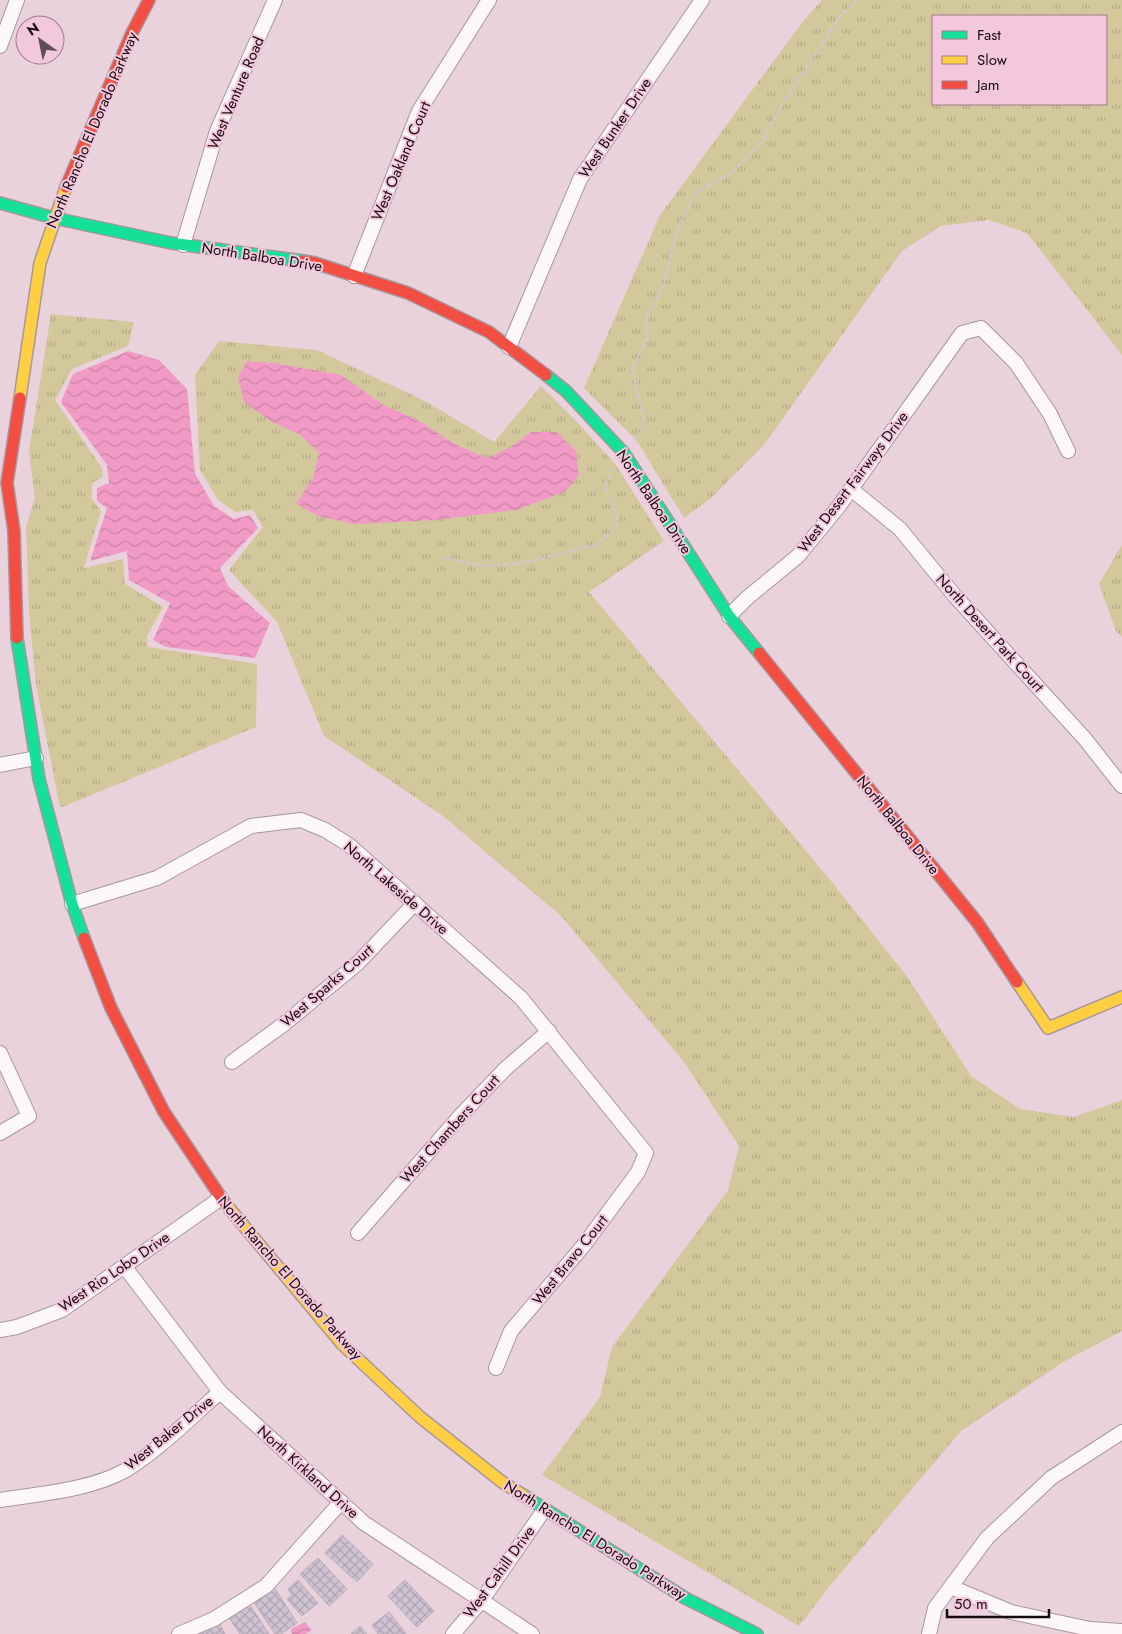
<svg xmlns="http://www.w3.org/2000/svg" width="1122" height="1634" font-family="Jost,sans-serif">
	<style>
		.grass { fill: url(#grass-tufts); fill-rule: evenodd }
		.water { fill: url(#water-waves) }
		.building { fill: url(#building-cross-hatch); stroke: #baafbb }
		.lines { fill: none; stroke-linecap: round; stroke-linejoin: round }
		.street-casing { stroke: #a8969e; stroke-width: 16 }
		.fast-casing { stroke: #a8969e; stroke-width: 14 }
		.slow-casing { stroke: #a8969e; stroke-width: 14 }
		.jam-casing { stroke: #a8969e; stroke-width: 14 }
		.path { stroke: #cfc9cb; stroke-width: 2.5; stroke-dasharray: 5 2.5; stroke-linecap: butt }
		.street { stroke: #fcf8fa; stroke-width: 14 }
		.fast { stroke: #16e098; stroke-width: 11 }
		.slow { stroke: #ffcf43; stroke-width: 11 }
		.jam { stroke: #f24e42; stroke-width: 11 }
		.labels { text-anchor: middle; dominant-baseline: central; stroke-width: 4; stroke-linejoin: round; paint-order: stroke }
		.street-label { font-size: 15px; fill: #17090f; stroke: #f4c8dc }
	</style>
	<defs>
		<pattern id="grass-tufts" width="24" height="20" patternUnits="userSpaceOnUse" patternTransform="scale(1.25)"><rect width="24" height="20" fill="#d2c89c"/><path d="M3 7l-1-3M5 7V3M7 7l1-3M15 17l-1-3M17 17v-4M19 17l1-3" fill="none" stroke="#b4aa85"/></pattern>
		<pattern id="water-waves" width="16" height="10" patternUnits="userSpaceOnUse" patternTransform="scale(1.25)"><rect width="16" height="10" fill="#f09ac5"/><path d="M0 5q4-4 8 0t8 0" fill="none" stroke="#cd83a8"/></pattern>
		<pattern id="building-cross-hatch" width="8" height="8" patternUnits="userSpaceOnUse" patternTransform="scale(1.25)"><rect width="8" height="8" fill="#cfc2d3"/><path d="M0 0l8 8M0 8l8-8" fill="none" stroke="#b1a5b4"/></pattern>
	</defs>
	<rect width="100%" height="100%" fill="#ead2dd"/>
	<g class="grass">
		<path d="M 822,0 L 1122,0 L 1122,355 L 1027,233 L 989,220 L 941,226 L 902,251 L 764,445 L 710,499 L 684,518 L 637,441 L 584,388 L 660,215 L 801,24 ZM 1106,16 L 1106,104 L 933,104 L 933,16 Z"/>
		<polygon points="51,314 134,322 128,346 72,369 55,400 102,468 103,477 92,483 92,499 101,511 84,568 123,559 125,584 163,607 147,636 148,647 257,664 256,727 60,808 36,685 29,611 26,527 35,498 29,451"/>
		<polygon points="219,341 317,350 425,401 494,442 541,386 577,422 616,465 664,541 589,592 827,876 906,975 971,1076 1020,1109 1074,1117 1122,1100 1122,1331 1065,1361 961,1431 829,1587 799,1626 542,1475 600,1397 612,1347 728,1190 739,1146 684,1062 561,916 443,816 324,736 277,622 229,570 263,527 253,510 235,512 218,500 200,470 195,375"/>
		<polygon points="1122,545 1122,637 1116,631 1099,584"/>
	</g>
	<g class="water">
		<polygon points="128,351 159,360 187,389 195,474 214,506 234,519 250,515 258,528 220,568 228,586 270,623 255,658 166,647 153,640 170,603 129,580 127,551 90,561 107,508 97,501 97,488 109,483 107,465 61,402 73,374"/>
		<polygon points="247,361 275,363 341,375 382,404 421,422 455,444 486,458 509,448 531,432 557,432 576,451 579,475 566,491 517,510 436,520 354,524 319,516 296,504 313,478 319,452 299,434 272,422 244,402 238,377"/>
		<polygon points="305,1622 312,1630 305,1634 292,1634 291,1629"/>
	</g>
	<g class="building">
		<polygon points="342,1535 373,1564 357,1582 325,1553"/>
		<polygon points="318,1558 347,1589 329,1606 300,1574"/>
		<polygon points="298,1580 318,1603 302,1616 287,1599 292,1595 288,1589"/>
		<polygon points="405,1580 434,1611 417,1627 388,1596"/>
		<polygon points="274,1587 297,1623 281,1634 275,1634 253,1601"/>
		<polygon points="250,1605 269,1634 240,1634 230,1619"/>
		<polygon points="389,1612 406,1634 378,1634 372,1625"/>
		<polygon points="219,1622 225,1634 195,1634"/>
		<polygon points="360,1626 367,1634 351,1634"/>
	</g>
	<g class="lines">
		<defs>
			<g id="street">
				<polyline points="0,46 17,0"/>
				<polyline points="183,245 217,131 275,0"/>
				<polyline points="354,276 419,111 489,0"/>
				<polyline points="509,347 580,179 702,0"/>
				<polyline points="851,489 900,529 954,595 1085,739 1122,786"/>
				<polyline points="729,616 747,598 798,556 839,506 962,333 981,328 1016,363 1050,414 1068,451"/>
				<polyline points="0,765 36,758"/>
				<polyline points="72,904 157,878 251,826 301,820 325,830 349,845 521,998 646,1153 638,1172 584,1245 511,1331 496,1368"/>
				<polyline points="0,1053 29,1116 0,1133"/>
				<polyline points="232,1062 284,1024 358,963 415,903"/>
				<polyline points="358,1233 460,1116 505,1069 549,1031"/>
				<polyline points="124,1266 220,1392 364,1523 532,1634"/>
				<polyline points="0,1330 17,1327 62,1310 221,1198"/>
				<path d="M 0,1500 C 39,1494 91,1490 126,1470 C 160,1449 190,1418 220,1392"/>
				<polyline points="951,1587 1011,1612 1090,1629 1122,1631"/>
				<polyline points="179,1634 214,1619 266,1586 341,1502"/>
				<polyline points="453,1634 482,1600 544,1510"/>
				<polyline points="929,1634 935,1608 987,1538 1051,1478 1122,1432"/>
			</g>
			<g id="fast">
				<polyline points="0,203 54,218 171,243 303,261"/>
				<polyline points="546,375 566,391 624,453 729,616 759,653"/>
				<polyline points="17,638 39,779 72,904 84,938"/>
				<polyline points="523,1495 685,1598 757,1634"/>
			</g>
			<g id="slow">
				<polyline points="20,398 40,263 66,187"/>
				<polyline points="1017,982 1048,1028 1122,997"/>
				<polyline points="224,1202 342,1344 420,1417 502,1482 523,1495"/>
			</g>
			<g id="jam">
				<polyline points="66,187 132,33 149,0"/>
				<polyline points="303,261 315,263 408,293 489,332 546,375"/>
				<polyline points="17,638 14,531 7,483 20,398"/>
				<polyline points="759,653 977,922 1017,982"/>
				<polyline points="84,938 111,1008 164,1112 224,1202"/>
			</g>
		</defs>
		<use href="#street" class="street-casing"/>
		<use href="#fast" class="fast-casing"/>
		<use href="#slow" class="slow-casing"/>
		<use href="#jam" class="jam-casing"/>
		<g class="path">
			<polyline points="635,440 642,431 644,419 632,368 648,337 647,314 664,286 675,237 694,194 733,172 762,142 784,101 840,17 858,0"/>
			<polyline points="445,558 483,566 524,563 597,544 610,533 618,523 615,510 605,484 615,466"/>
		</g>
		<use href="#street" class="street"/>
		<use href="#fast" class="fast"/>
		<use href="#slow" class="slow"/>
		<use href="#jam" class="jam"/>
	</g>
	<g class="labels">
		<g class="street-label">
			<text transform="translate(236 93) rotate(-67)">West Venture Road</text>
			<text transform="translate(615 128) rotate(-56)">West Bunker Drive</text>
			<text transform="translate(92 130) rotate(-67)">North Rancho El Dorado Parkway</text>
			<text transform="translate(401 161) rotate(-67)">West Oakland Court</text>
			<text transform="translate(262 257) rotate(9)">North Balboa Drive</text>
			<text transform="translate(853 482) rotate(-53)">West Desert Fairways Drive</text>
			<text transform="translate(654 502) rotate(56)">North Balboa Drive</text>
			<text transform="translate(990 633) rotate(48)">North Desert Park Court</text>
			<text transform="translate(898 825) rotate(51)">North Balboa Drive</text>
			<text transform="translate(396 888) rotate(41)">North Lakeside Drive</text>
			<text transform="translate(327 986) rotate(-41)">West Sparks Court</text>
			<text transform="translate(450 1129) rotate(-48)">West Chambers Court</text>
			<text transform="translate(570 1260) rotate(-51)">West Bravo Court</text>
			<text transform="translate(114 1272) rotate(-34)">West Rio Lobo Drive</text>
			<text transform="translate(290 1278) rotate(49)">North Rancho El Dorado Parkway</text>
			<text transform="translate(169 1433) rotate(-39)">West Baker Drive</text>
			<text transform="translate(308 1472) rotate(42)">North Kirkland Drive</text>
			<text transform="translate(595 1540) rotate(32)">North Rancho El Dorado Parkway</text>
			<text transform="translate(499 1572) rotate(-54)">West Cahill Drive</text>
		</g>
	</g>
	<rect x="932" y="15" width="175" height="90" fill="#f4c8dc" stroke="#9c7c8a"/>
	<rect x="942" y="31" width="25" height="8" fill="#16e098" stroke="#9c7c8a"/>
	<text x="977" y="40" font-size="15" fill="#17090f">Fast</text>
	<rect x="942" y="56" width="25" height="8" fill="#ffcf43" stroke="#9c7c8a"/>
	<text x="977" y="65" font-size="15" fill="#17090f">Slow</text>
	<rect x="942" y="81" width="25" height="8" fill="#f24e42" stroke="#9c7c8a"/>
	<text x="977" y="90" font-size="15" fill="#17090f">Jam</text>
	<g transform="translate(40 40) rotate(327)"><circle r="24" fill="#f4c8dc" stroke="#9c7c8a"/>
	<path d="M0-4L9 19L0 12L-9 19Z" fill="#614f57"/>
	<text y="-8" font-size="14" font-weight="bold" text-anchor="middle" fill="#17090f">N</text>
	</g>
	<path d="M947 1609v8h102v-8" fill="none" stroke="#17090f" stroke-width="2.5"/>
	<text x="954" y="1609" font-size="15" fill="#17090f" stroke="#f4c8dc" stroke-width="4" paint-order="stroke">50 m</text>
</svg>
